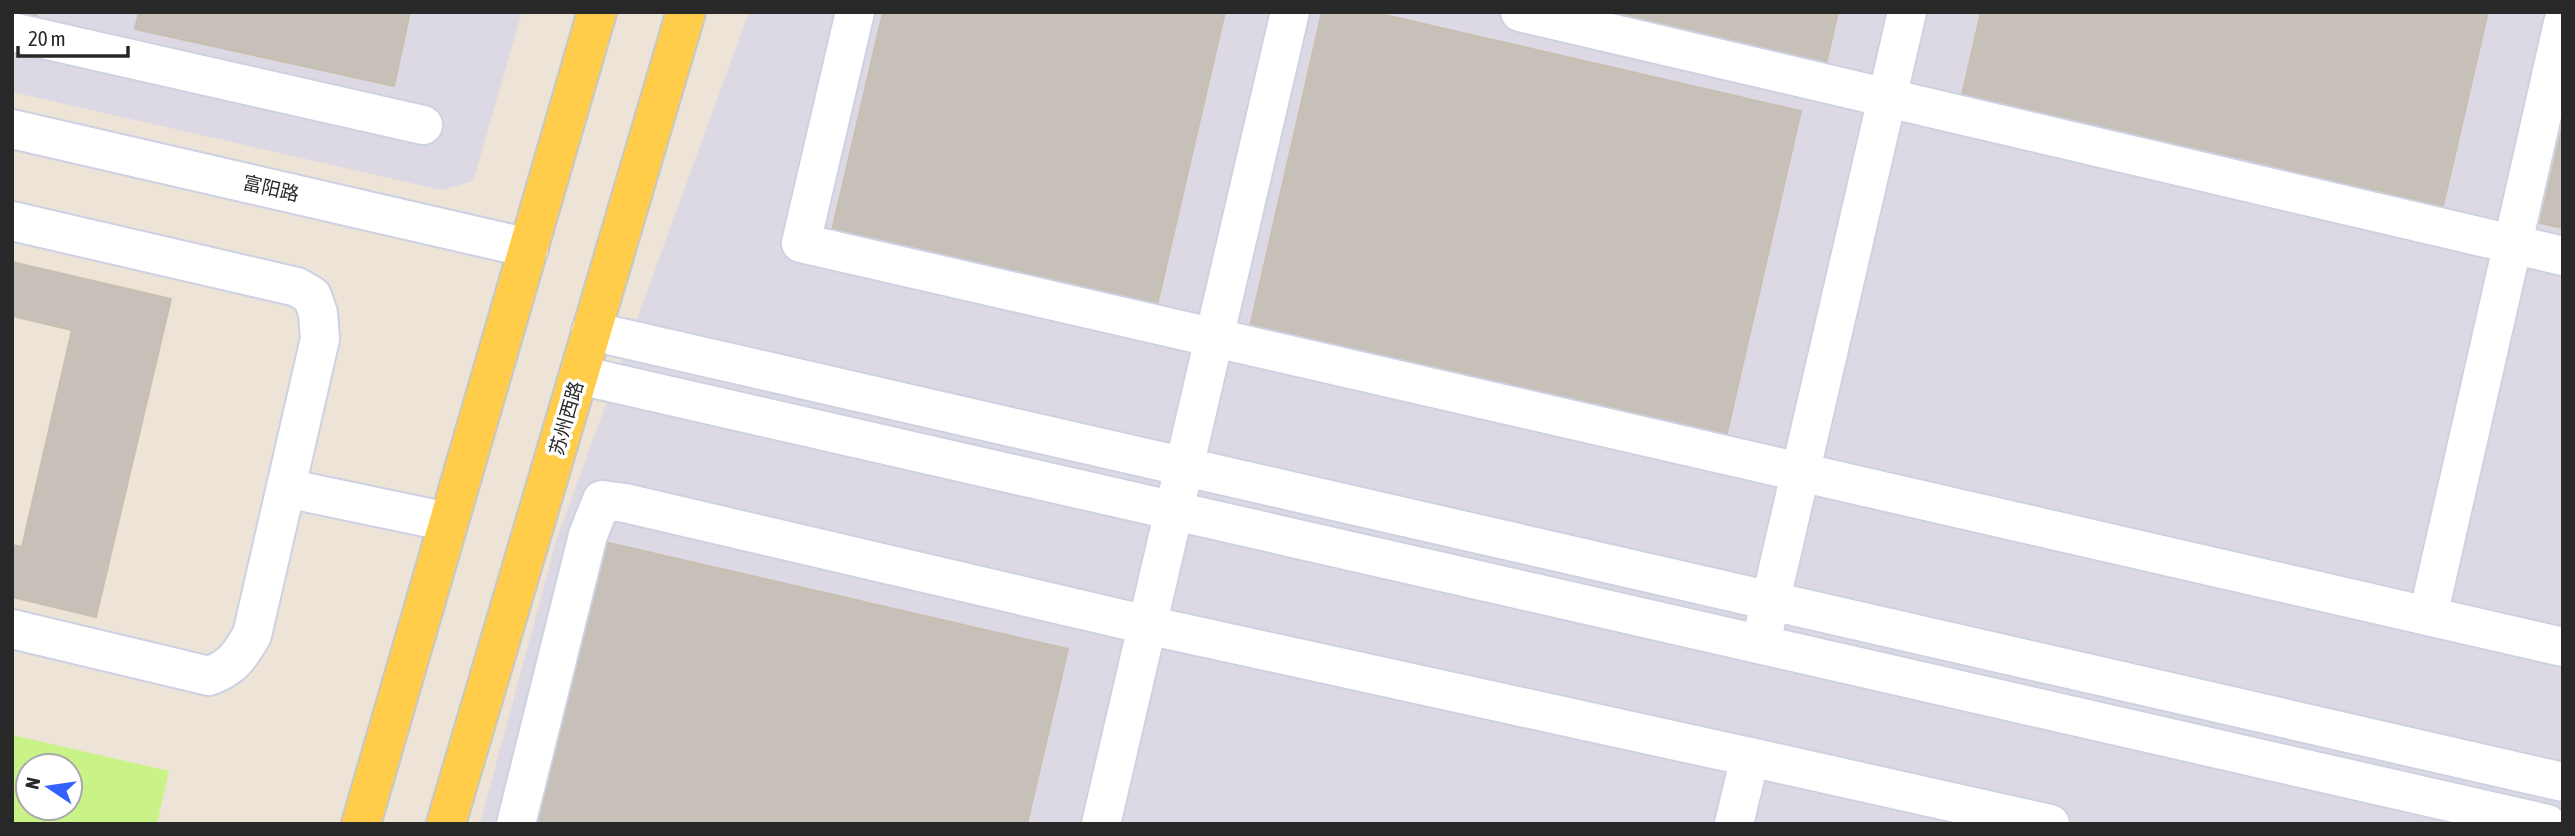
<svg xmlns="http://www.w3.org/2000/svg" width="2575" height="836" font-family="'Asap Condensed','Noto Sans SC',sans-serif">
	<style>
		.industrial { fill: #dcd9e4 }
		.pitch { fill: #caf387; fill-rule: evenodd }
		.building { fill: #c7c0b8; stroke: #c8bfb1; stroke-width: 2 }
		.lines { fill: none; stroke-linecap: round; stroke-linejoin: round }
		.minor-casing { stroke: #cdd2e3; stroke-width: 42 }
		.major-casing { stroke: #c7c7c7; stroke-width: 42 }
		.minor { stroke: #fff; stroke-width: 38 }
		.major { stroke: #ffcd4a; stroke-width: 38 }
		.labels { text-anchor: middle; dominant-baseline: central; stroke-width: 7; stroke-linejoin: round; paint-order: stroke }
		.street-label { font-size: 19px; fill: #282828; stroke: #fff }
	</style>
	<rect width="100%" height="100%" fill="#ede3d7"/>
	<g class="industrial">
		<polygon points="12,12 522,12 473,181 442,190 12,92"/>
		<polygon points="749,12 2563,12 2563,824 480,824 556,541"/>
	</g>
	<path class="pitch" d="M 12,735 L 169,771 L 157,824 L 12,824 ZM 28,766 L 70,766 L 70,808 L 28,808 Z"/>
	<g class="building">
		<polygon points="12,12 37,12 35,19"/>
		<polygon points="139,12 410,12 394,86 135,29"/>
		<polygon points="883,12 1225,12 1155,314 830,239"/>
		<polygon points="1322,12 1372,12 1801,111 1726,437 1250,327"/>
		<polygon points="1604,12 1838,12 1826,64"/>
		<polygon points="1981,12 2488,12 2443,206 1962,95"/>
		<polygon points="2563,124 2563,228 2540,223"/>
		<polygon points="12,262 171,299 96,617 12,597 12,545 22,547 72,330 12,316"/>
		<polygon points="600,541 1068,649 1027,824 534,824"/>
	</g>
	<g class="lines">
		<defs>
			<g id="minor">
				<polyline points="855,12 801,243 2563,647"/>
				<polyline points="1520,12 2563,256"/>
				<polyline points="12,32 423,125"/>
				<polyline points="12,129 529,248"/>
				<path d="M 12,221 L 297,287 L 312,296 L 318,313 L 320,339 L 252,635 C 239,657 233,667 209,676 L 12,629"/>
				<polyline points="591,331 2563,782"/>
				<polyline points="579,375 2547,824"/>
				<polyline points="286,488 448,522"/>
				<polyline points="2428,616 2563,23"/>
				<polyline points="1765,625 1907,12"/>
				<polyline points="516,824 588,535 602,500 625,503 1147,625 1750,757"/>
				<polyline points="1101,824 1290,12"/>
				<polyline points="1734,824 1750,757 2050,824"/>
			</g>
			<g id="major">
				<polyline points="361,824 597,12"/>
				<polyline points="446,824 686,12"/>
			</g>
		</defs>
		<use href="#minor" class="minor-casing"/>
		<use href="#major" class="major-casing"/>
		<use href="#minor" class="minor"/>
		<use href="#major" class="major"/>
	</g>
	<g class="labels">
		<g class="street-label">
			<text transform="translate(271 188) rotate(13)">富阳路</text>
			<text transform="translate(566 418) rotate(-74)">苏州西路</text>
		</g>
	</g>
	<rect width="2575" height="836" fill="none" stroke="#282828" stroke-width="28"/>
	<g transform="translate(49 787) rotate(283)"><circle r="33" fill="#ffffff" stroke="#a9a9a9" stroke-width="2"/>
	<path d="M0-5L12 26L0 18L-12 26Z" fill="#3261ff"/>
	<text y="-10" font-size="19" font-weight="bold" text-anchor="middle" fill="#282828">N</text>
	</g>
	<path d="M18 46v10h110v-10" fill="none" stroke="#282828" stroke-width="3.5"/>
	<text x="28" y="46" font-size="21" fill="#282828" stroke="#ffffff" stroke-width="5" paint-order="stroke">20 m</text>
</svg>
